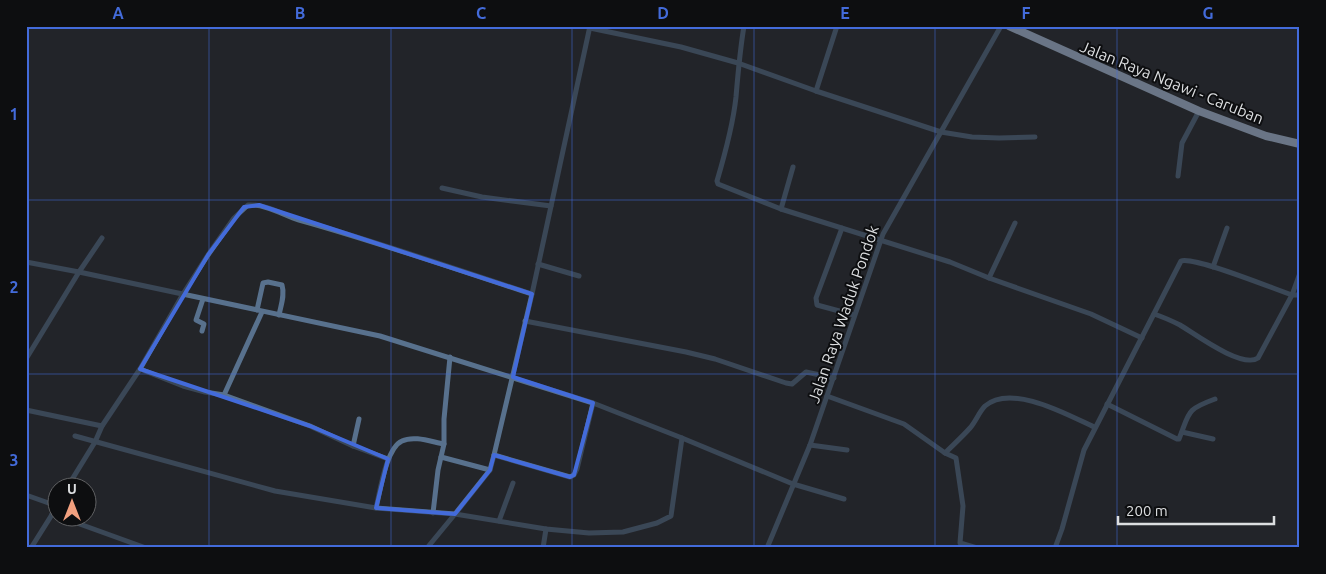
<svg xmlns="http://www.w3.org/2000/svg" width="1326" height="574" font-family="Ubuntu,sans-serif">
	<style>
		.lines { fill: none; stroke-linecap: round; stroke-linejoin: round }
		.minor { stroke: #58718d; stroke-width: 5 }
		.highway { stroke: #c0d8f5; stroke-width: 8 }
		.marked { fill: none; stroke: #436bda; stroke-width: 4; stroke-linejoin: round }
		.grid { fill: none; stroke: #436bda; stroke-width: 1; stroke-opacity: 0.55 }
		.labels { text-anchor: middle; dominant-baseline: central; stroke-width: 4; stroke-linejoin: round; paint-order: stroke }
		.street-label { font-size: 16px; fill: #dcdee0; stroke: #0d0e10 }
		.neatline { fill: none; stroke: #436bda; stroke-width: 2 }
		.grid-label { font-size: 16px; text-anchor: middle; font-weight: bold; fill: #436bda }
	</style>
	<rect width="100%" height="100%" fill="#232529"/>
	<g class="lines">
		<g class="minor">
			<path d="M 744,26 C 740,50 738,73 736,97 C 733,125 725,154 717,181 L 718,184 L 781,209 L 950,262 L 989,278 L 1091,314 L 1142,338"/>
			<polyline points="590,28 681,47 738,63 816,91 941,132 972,137 999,138 1035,137"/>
			<polyline points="816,91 837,26"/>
			<polyline points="1178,176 1182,143 1199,111"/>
			<polyline points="442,188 482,197 551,206"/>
			<polyline points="781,209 793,167"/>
			<polyline points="842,228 816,298 817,305 854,315"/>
			<polyline points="26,262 79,272 380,336 593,403 682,438 793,484 844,499"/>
			<polyline points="538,264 579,276"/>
			<polyline points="1213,267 1227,228"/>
			<polyline points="989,278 1015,223"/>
			<path d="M 257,310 L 263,283 L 268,282 L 282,285 C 285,295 281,305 279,315"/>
			<path d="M 1154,314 C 1163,317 1172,321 1180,325 C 1195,334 1242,369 1258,358 L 1292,295 L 1300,295"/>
			<polyline points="525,321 686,352 715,359 786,383 792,384 806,372 834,378"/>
			<polyline points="202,331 204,324 196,320 203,299"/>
			<polyline points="26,359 79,272 102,238"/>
			<polyline points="140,369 183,386 205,392 224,395 310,426 353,446 388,459"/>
			<polyline points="224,395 262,312"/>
			<polyline points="827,396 904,424 945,453"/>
			<path d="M 1107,404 L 1177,439 L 1179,439 C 1190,412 1185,410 1215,399"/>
			<polyline points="26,410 102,426"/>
			<polyline points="1182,432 1213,439"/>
			<polyline points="75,436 275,491 376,508 455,514 546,529 589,533 623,532 657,523 671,516 682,438"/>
			<polyline points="810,445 847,450"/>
			<polyline points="353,446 359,419"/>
			<polyline points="494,455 570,477 574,475 577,469 593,403"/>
			<polyline points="441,457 490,470"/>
			<path d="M 68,486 L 95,442 L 102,426 L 140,369 L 183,294 L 208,255 L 234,218 L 248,205 C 266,204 283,215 299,220 C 378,242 455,269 532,294"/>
			<polyline points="26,495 57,506"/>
			<path d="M 376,508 C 380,492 386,448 402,441 C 414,435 432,442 444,444"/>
			<polyline points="433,513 438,470 444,444 444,419 450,357"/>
			<polyline points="52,514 146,548"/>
			<polyline points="499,521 513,483"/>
			<polyline points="31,548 58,505"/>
			<polyline points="427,548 455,514 490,470 494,455 532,294 590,26"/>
			<polyline points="543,548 546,529"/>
			<polyline points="767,548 810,445 883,234 1001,26"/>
			<path d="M 977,548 L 960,543 L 963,506 L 956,458 L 945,453 C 953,445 962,437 970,428 C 976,421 979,412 985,406 C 1011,383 1068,415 1094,427"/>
			<path d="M 1055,548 L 1062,529 L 1084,450 L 1181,261 C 1194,256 1274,289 1292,295 L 1300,273"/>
		</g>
		<polyline class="highway" points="1009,26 1199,111 1266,136 1300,144"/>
	</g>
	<path d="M0 0H1326V574H0ZM 259,205 L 532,294 L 513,377 L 593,403 L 574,475 L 570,477 L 494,455 L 490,470 L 455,514 L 376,508 L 388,459 L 310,426 L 140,369 L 208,255 L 244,207 Z" fill="#232529" fill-opacity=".55" fill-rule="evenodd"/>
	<path class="marked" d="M 259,205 L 532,294 L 513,377 L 593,403 L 574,475 L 570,477 L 494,455 L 490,470 L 455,514 L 376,508 L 388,459 L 310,426 L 140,369 L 208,255 L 244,207 Z"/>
	<path class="grid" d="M 209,26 L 209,548M 391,26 L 391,548M 572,26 L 572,548M 754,26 L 754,548M 935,26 L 935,548M 1117,26 L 1117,548M 26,200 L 1300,200M 26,374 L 1300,374"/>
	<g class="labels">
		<g class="street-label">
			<text transform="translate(1172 82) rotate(22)">Jalan Raya Ngawi - Caruban</text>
			<text transform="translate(843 314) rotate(-71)">Jalan Raya Waduk Pondok</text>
		</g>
	</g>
	<rect width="1326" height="574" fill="none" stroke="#0d0e10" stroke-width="55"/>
	<g transform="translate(72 502)"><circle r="24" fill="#0d0e10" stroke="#606163"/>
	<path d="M0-4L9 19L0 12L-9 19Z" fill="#f2a07f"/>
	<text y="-8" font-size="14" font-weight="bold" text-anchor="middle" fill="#dcdee0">U</text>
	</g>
	<path d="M1118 516v8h156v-8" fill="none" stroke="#dcdee0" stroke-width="2.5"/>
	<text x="1126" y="516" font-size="15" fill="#dcdee0" stroke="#0d0e10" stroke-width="4" paint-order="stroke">200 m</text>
	<rect x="28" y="28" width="1270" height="518" class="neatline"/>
	<g class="grid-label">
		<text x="118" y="19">A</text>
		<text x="300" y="19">B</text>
		<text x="481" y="19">C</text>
		<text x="663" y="19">D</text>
		<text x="845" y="19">E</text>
		<text x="1026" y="19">F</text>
		<text x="1208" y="19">G</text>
		<text x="14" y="120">1</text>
		<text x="14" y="293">2</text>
		<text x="14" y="466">3</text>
	</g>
</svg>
